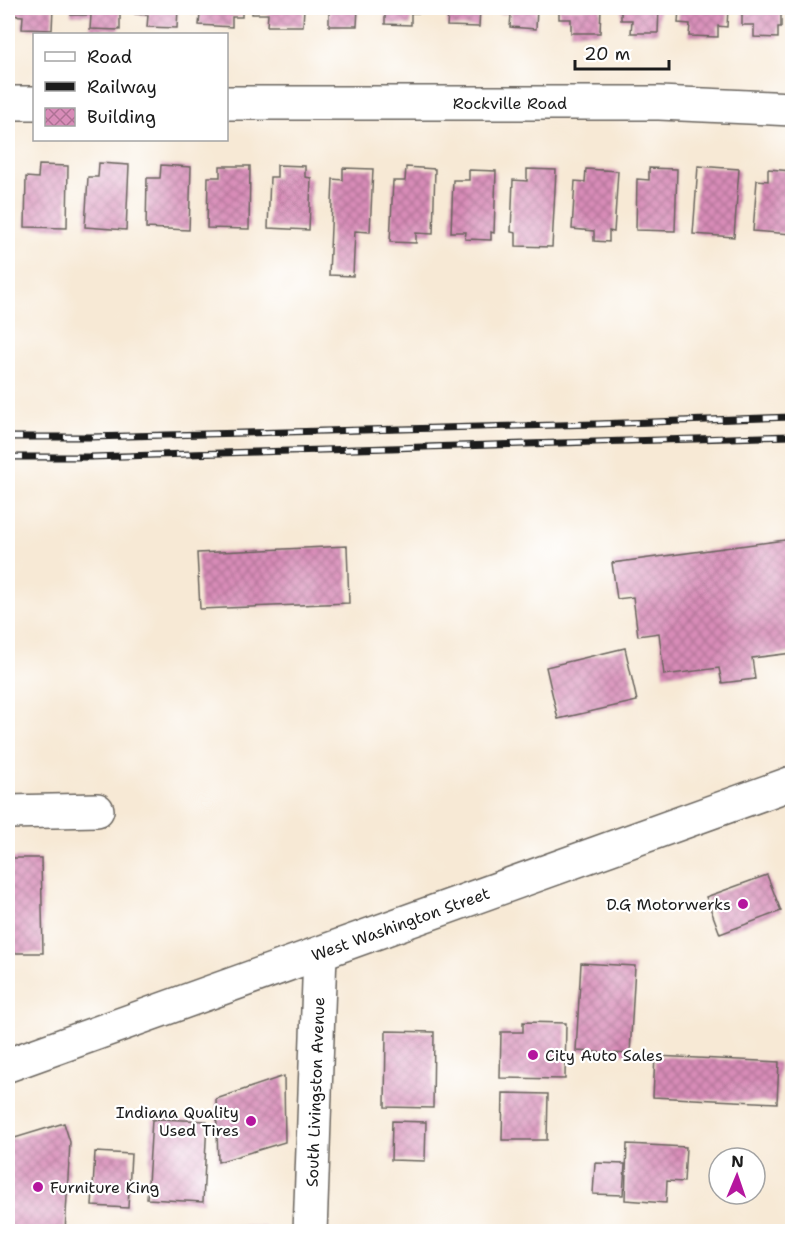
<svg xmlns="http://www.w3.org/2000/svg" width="800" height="1239" font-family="'Shantell Sans',sans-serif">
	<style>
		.building { fill: url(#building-cross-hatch) }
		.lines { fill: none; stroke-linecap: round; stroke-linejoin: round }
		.minor-casing { stroke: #69645d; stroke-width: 36 }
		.major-casing { stroke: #69645d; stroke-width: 36 }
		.minor { stroke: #fff; stroke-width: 33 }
		.major { stroke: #fff; stroke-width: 33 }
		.rail-casing { stroke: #1c1c1c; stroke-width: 7 }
		.rail { stroke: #fff; stroke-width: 4.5; stroke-dasharray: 14; stroke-linecap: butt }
		.poi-dot { fill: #b5179e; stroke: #fff; stroke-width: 2 }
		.labels { text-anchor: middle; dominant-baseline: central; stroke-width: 4.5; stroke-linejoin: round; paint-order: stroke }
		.street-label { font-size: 16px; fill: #1c1c1c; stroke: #fff }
		.poi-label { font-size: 16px; fill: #1c1c1c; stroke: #fff; text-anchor: end }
	</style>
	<defs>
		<pattern id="building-cross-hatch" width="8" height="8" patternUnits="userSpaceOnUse" patternTransform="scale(1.5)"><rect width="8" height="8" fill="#d88cb8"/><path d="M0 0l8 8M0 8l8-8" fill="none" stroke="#ae7295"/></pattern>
	</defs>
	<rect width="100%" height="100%" fill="#fff"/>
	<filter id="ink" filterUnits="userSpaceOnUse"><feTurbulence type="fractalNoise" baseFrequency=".0167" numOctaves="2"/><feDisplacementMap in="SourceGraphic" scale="12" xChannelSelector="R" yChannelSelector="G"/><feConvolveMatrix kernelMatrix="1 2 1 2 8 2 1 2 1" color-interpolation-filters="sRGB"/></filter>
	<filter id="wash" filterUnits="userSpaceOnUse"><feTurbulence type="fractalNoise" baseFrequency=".008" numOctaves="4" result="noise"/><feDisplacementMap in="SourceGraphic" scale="24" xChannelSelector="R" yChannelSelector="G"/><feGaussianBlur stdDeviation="1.35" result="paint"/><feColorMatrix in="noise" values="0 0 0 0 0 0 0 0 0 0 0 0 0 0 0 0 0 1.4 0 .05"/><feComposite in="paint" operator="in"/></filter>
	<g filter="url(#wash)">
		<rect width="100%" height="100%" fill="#f7e9d5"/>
		<g id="blocks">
			<g class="building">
				<polygon points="10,8 53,8 52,30 22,29 23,16 10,15"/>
				<polygon points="71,8 120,8 120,30 90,29 91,15 71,15"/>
				<polygon points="135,8 178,8 177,28 147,27 148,15 135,14"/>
				<polygon points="192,8 242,8 242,17 232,17 232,27 199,25 200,14 191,14"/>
				<polygon points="252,8 304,8 303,26 267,26 268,14 252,14"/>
				<polygon points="315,8 358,8 357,26 329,26 329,11 315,11"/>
				<polygon points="377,8 425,8 424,13 411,13 411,25 385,24 385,12 376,12"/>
				<polygon points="438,8 480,8 479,27 447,26 448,14 437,14"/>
				<polygon points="499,8 537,8 536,29 510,27 511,14 499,14"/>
				<polygon points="559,8 601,8 600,33 571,33 571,19 559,19"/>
				<polygon points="621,8 659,8 658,33 631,33 632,20 621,20"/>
				<polygon points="679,8 728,8 727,27 718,26 718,37 689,36 690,24 678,23"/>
				<polygon points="742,8 791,8 791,13 781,12 781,27 778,27 778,38 754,37 754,25 742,25"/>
				<polygon points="99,163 129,165 126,230 85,227 88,177 98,177"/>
				<polygon points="39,165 68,166 67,228 25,227 26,177 38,178"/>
				<polygon points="161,165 191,167 189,230 146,228 147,178 160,178"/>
				<polygon points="277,165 305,166 305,177 311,178 309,230 268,228 270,177 277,177"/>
				<polygon points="220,166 250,166 249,229 207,228 208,177 220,177"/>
				<polygon points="698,166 739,169 734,237 693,234"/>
				<polygon points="406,167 435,169 433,234 416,233 416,243 390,242 393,181 405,181"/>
				<polygon points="343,168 373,169 370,232 355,231 353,276 329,275 333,179 343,180"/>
				<polygon points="649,168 677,169 675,231 636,230 637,179 649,180"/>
				<polygon points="527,169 556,170 552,247 516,246 516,233 511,232 513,180 527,181"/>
				<polygon points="586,169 618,171 614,232 609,231 609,242 594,241 594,231 572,229 575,181 585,182"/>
				<polygon points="768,169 792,171 792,234 753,231 757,180 768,181"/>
				<polygon points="469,170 496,171 494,233 491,232 491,240 465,239 466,232 451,232 453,180 469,180"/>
				<polygon points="792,539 792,653 752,658 755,679 722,683 719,668 664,675 659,633 638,636 633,597 617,599 612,563"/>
				<polygon points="347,546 349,603 200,609 197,553"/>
				<polygon points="625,648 637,701 558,719 546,667"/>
				<polygon points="8,858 41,858 43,953 8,953"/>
				<polygon points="767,875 781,911 720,934 706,897"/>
				<polygon points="581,963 635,966 630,1054 576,1051"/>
				<polygon points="523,1022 566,1023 565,1079 500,1078 501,1032 523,1032"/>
				<polygon points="386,1031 434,1032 433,1108 385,1107"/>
				<polygon points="655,1056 779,1062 777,1103 653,1097"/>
				<polygon points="284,1076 285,1142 218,1162 216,1099"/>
				<polygon points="503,1093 548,1094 547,1140 502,1140"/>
				<polygon points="159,1119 207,1121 203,1202 147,1199 152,1120"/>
				<polygon points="392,1121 426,1122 425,1161 391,1160"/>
				<polygon points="64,1123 70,1142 65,1232 8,1232 8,1140"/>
				<polygon points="627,1144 686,1147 684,1182 667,1181 666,1203 625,1200"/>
				<polygon points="95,1152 131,1154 128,1208 92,1206"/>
				<polygon points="595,1163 625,1164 623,1195 593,1194"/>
				<polygon points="235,1226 266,1227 266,1232 235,1232"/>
			</g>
		</g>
	</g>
	<g filter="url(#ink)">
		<use href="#blocks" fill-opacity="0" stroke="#69645d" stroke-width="1.5"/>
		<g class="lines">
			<defs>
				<g id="minor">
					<polyline points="8,812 97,810"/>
					<path id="s1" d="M 310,1232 L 320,954"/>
				</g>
				<g id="major">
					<polyline points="8,103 34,103"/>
					<path id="s2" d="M 226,103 L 659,103 L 792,109"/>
					<path id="s3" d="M 8,1065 L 792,783"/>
				</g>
			</defs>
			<use href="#minor" class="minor-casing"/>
			<use href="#major" class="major-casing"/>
			<use href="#minor" class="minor"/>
			<use href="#major" class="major"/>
			<defs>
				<g id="rail">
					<polyline points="8,437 90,437 596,424 792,417"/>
					<polyline points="8,457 91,457 792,436"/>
				</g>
			</defs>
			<use href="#rail" class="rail-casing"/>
			<use href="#rail" class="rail"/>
		</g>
	</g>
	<g class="poi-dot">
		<circle cx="743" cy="904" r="6"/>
		<circle cx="533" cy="1055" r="6"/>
		<circle cx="251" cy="1121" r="6"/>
		<circle cx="38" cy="1187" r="6"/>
	</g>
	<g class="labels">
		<g class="street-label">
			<text stroke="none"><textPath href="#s2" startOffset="284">Rockville Road</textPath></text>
			<text stroke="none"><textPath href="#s3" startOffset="417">West Washington Street</textPath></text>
			<text stroke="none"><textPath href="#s1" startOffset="140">South Livingston Avenue</textPath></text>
		</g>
		<g class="poi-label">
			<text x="731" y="904">D.G Motorwerks</text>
			<text x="545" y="1055" text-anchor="start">City Auto Sales</text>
			<text x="239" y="1112">Indiana Quality<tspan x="239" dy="18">Used Tires</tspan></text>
			<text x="50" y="1187" text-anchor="start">Furniture King</text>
		</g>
	</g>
	<rect width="800" height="1239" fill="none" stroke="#fff" stroke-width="30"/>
	<rect x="33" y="33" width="195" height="108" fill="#ffffff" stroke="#a4a4a4" stroke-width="1.5"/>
	<rect x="45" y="52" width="30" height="9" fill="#ffffff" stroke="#a4a4a4" stroke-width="1.5"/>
	<text x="87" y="63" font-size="18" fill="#1c1c1c">Road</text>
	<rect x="45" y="82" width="30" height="9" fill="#1c1c1c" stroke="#a4a4a4" stroke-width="1.5"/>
	<text x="87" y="93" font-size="18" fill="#1c1c1c">Railway</text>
	<rect x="45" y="108" width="30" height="18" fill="url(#building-cross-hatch)" stroke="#a4a4a4" stroke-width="1.5"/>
	<text x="87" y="123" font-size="18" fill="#1c1c1c">Building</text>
	<g transform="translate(737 1176) rotate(2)"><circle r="28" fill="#ffffff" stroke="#a4a4a4" stroke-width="1.5"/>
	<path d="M0-4.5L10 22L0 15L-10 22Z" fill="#b5179e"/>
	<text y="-9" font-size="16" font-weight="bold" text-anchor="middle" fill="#1c1c1c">N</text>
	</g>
	<path d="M575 60v9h94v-9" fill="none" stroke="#1c1c1c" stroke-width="3"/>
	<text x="584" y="60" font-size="18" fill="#1c1c1c" stroke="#ffffff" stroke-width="4.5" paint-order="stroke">20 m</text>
</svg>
